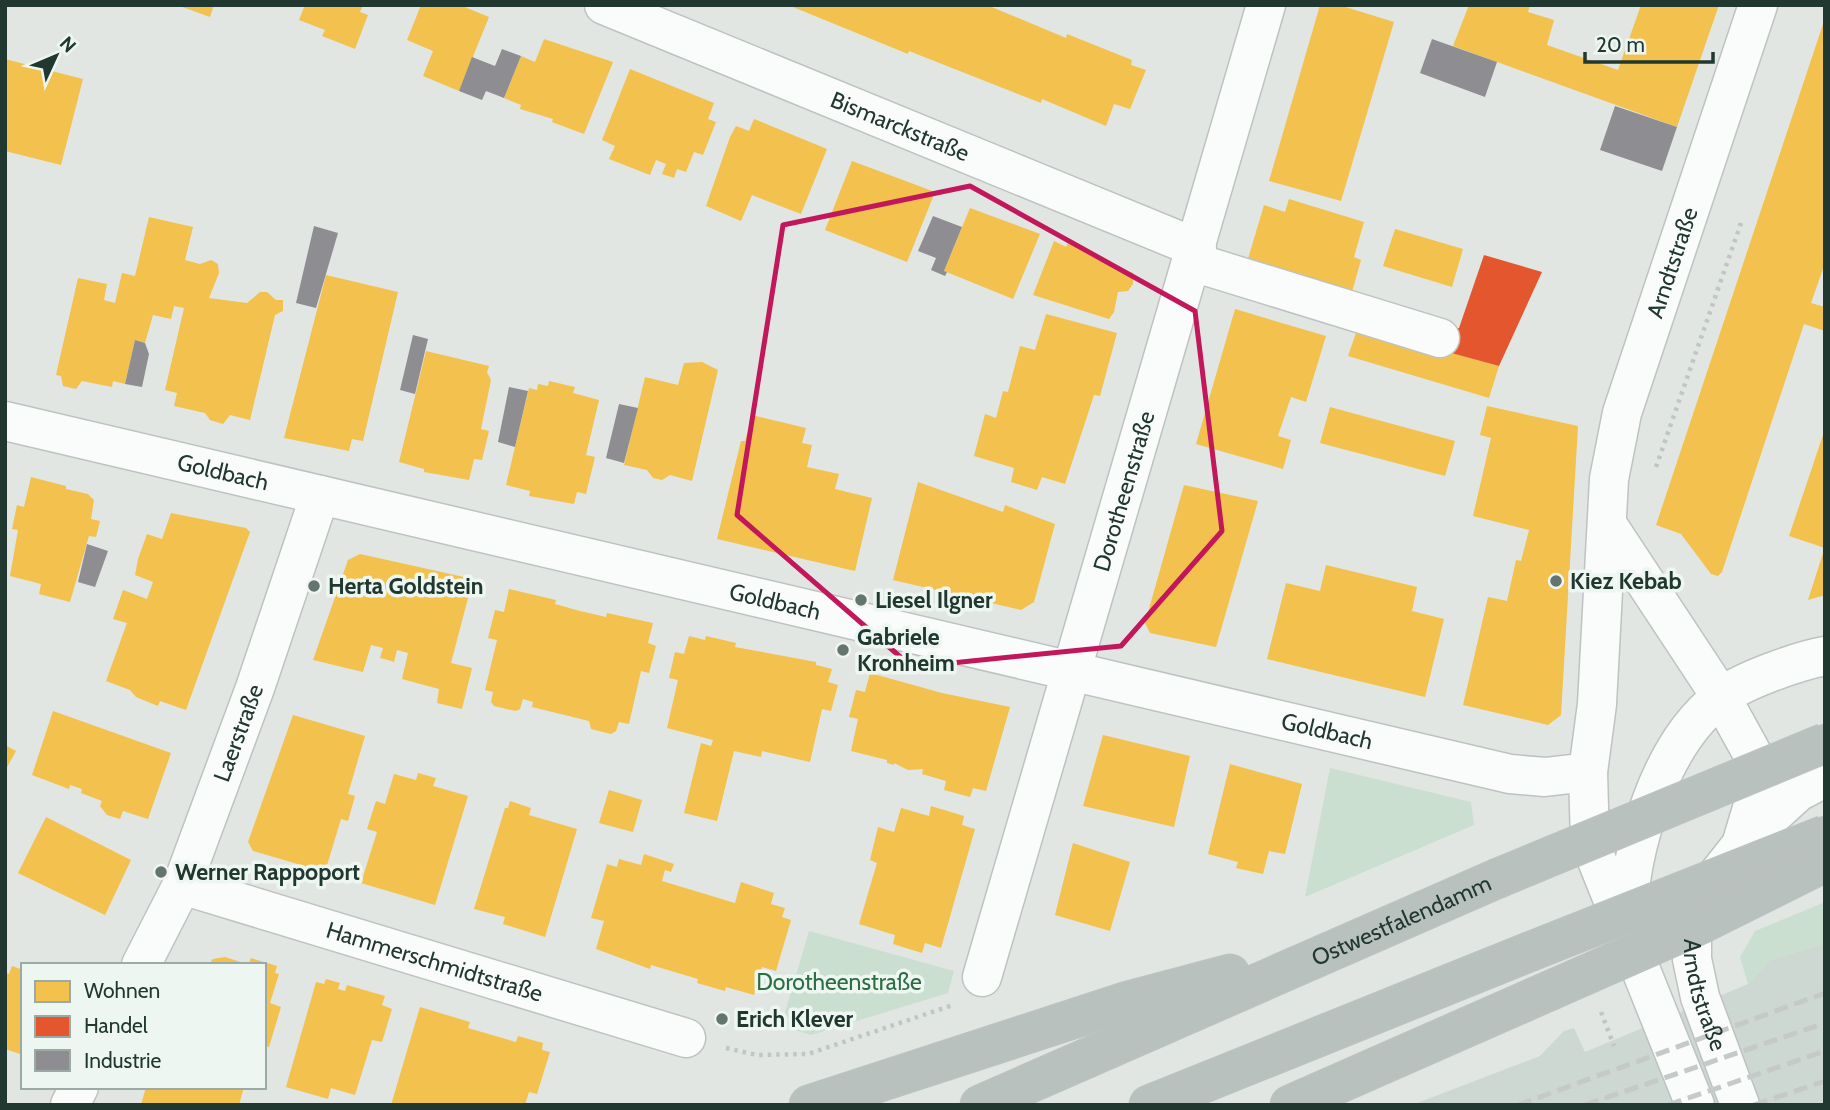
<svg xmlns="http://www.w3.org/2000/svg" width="1830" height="1110" font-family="Cabin,sans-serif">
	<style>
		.built { fill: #ced8d3 }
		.green { fill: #cadfcf }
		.homes { fill: #f2c14e }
		.shops { fill: #e4572e }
		.industry { fill: #8d8d92 }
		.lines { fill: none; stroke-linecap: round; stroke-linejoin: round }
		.minor-casing { stroke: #bec3c0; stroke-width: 41 }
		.highway-casing { stroke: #bbc3c0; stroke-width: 41 }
		.path { stroke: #bfc7c5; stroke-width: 4.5; stroke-dasharray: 3.5 5; stroke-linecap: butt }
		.minor { stroke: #fafbfb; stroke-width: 38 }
		.highway { stroke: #b9c1be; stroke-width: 38 }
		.rail { stroke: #c5c9c8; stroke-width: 5; stroke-dasharray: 14 7; stroke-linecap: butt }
		.highway-bridge-casing { stroke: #bbc3c0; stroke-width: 41; stroke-linecap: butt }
		.highway-bridge { stroke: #b9c1be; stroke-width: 38 }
		.marked { fill: none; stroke: #c2185b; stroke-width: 5; stroke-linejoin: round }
		.poi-dot { fill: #64756f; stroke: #eef6f1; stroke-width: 2.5 }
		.labels { text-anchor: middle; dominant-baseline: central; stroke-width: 7; stroke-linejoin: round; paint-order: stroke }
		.street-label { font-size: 23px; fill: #203830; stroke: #eef6f1 }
		.poi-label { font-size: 23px; font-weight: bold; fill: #203830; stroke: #eef6f1; text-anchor: start }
		.park-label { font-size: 23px; fill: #2c6d43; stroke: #eef6f1 }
	</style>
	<rect width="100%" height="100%" fill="#e1e6e3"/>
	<polygon class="built" points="1825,943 1825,1105 1412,1105 1540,1056 1564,1031 1574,1028 1585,1052 1748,984 1770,960"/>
	<g class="green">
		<polygon points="1330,768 1471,802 1474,825 1305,897"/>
		<polygon points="1825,902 1825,943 1770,960 1748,984 1740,957 1755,931"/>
		<polygon points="809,931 954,971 948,993 811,1035 781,1026"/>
	</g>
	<g class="homes">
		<polygon points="177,5 214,5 210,17"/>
		<polygon points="305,5 363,5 360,12 368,15 355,49 322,36 325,30 299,20"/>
		<polygon points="421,5 460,5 489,17 459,91 423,76 433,51 407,40"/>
		<polygon points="788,5 987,5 1066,38 1067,34 1132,60 1131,65 1146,70 1130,109 1114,104 1106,126 1042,99 1041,103 909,51 908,54"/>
		<polygon points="1320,5 1339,5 1394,22 1341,201 1269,181"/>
		<polygon points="1469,5 1530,5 1528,12 1554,20 1547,45 1618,70 1641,5 1719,5 1677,127 1453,46"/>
		<polygon points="1824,21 1825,263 1811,303 1825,307 1825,331 1804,324 1722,572 1718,576 1711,574 1681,534 1656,525"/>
		<polygon points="544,39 613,62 584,134 552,122 553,119 520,109 521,105 504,98 521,56 535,62"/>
		<polygon points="5,59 83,79 61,165 5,151"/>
		<polygon points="630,69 714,103 708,119 716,122 703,155 694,152 686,172 677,169 674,178 662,174 666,164 656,160 650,175 609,159 615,146 602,140"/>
		<polygon points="754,119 827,149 801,214 752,195 741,221 706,206 730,137 736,126 749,131"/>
		<polygon points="852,161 935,192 907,262 825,230"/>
		<polygon points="1289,199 1364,222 1354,257 1361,260 1350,299 1245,269 1264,205 1285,212"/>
		<polygon points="970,208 1040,234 1013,299 944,271"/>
		<polygon points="149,217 193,227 185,260 200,264 211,260 218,264 219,273 209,298 247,303 260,292 267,292 276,300 283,300 283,311 275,315 250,420 230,415 223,424 210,420 205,413 174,406 177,393 165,390 184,308 174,306 171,319 153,315 145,343 135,340 125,384 113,381 112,387 82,381 76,389 63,386 61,376 56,375 78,278 107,284 104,300 115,303 122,273 135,276"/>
		<polygon points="1395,229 1463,249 1452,287 1383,266"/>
		<polygon points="1054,241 1066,247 1068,243 1133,273 1133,284 1128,291 1118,292 1114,312 1109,319 1033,295"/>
		<polygon points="326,275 398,292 363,441 352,439 349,451 284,438"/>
		<polygon points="1235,309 1326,336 1306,402 1291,397 1278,436 1291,440 1283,469 1196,444"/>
		<polygon points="1046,314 1117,333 1100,396 1094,395 1065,484 1042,477 1037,490 1011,482 1014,468 974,456 985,414 996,418 1003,391 1008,392 1020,346 1035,350"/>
		<polygon points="1358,327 1499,366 1489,398 1348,356"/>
		<polygon points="426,351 489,366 487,372 491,380 481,429 489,431 482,460 474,459 469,480 424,472 424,469 399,462"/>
		<polygon points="702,362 718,370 692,481 670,475 662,480 653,478 647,470 624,465 645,377 678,385 684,363"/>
		<polygon points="549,381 575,387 573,393 599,400 586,455 595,457 586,494 577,492 574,504 529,496 530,491 506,485 529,388 537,390 538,384 548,386"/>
		<polygon points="1487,406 1578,426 1561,715 1548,725 1463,705 1488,597 1507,601 1516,560 1521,561 1529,530 1473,516 1491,438 1480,435"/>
		<polygon points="1330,407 1455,441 1445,476 1320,443"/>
		<polygon points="752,415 806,428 802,443 812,445 807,467 839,474 835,489 872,498 855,571 717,539 741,441 745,441"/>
		<polygon points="1824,432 1825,432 1825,548 1789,536"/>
		<polygon points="31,477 66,486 66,489 88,494 94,500 91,519 100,521 96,537 89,536 70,602 39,594 41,584 10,576 18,530 12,529 17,505 24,507"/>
		<polygon points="918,482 1003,512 1005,505 1055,524 1034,602 1021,610 893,580"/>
		<polygon points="1184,485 1258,501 1216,647 1150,633 1145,623"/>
		<polygon points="171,513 246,528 250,532 186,710 160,701 158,706 136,697 130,690 106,681 127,623 113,619 123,590 147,599 153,582 135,575 138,559 147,534 162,539"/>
		<polygon points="1824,550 1825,595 1808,600"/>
		<polygon points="360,554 473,579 451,663 472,668 462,709 437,703 439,689 402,679 408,653 397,650 394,662 388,660 380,658 383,648 371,645 363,672 313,660 348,560"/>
		<polygon points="1326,565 1417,587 1412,611 1444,619 1425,697 1267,659 1286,583 1320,591"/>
		<polygon points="509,589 556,600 555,604 580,611 606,617 607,613 653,623 648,643 656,646 649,673 641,671 629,724 619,722 616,731 611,734 591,729 589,721 532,707 533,702 523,699 520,709 516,711 494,706 491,702 493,692 485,690 497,640 488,638 495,610 504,612"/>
		<polygon points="689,636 705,640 706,636 736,643 735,647 816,662 816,665 832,669 828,682 838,685 831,711 822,709 810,762 762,751 761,757 734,751 717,821 684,813 701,743 711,746 713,740 667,728 678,680 669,678 675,652 684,654"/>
		<polygon points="870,673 942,693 1010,707 986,791 973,788 970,797 944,790 946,781 922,774 923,769 908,770 894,763 894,765 887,763 887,760 851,751 858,719 849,717 856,690 865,692"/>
		<polygon points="53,711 171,753 148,819 123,811 120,819 107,815 100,806 102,801 81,793 82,789 70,785 69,789 32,775"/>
		<polygon points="293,715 365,736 348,794 355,796 348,821 341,819 325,872 253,851 248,842"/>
		<polygon points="1103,735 1190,756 1174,827 1083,806"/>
		<polygon points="5,745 16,751 5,771"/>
		<polygon points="1230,764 1302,784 1285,854 1269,851 1263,874 1236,868 1238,862 1208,854"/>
		<polygon points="418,773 436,778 433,786 468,796 435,905 361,883 377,832 367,829 376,801 385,804 394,774 416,780"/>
		<polygon points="609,790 642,800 633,832 599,823"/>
		<polygon points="510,801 531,808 529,815 577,829 545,937 503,924 505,917 474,909 505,808 508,808"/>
		<polygon points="931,806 964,816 962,825 975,829 941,948 925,943 922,953 893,944 895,935 859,924 877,863 870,860 878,827 894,832 901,808 929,816"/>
		<polygon points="46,817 131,860 105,915 18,873"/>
		<polygon points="1073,843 1130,862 1110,931 1055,915"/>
		<polygon points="644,854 674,864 671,872 665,870 662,881 735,903 741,882 774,893 771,904 785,908 782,917 791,920 776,971 762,967 754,995 726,987 725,991 697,983 698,979 651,965 650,969 596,949 604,921 591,918 607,864 617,867 619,859 641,865"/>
		<polygon points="225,957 247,964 247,965 208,965 213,959"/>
		<polygon points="251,958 277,966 275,973 279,974 270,1003 281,1007 269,1047 264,1046 264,965 248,965"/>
		<polygon points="12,966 23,970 23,1055 5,1049 5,973 9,974"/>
		<polygon points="326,979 340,983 338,989 345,991 347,985 385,996 382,1005 392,1009 382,1042 372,1040 355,1095 331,1088 328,1099 286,1087 316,982 324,984"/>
		<polygon points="420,1007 470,1022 468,1028 516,1042 518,1036 543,1043 542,1050 550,1052 537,1094 529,1092 525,1105 391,1105"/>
		<polygon points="146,1087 244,1087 239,1105 141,1105"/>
	</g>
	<polygon class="shops" points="1484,255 1542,272 1499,366 1444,351 1450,328 1459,328"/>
	<g class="industry">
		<polygon points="1432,39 1497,62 1485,97 1420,73"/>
		<polygon points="502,49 521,56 504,98 486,91 482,100 459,91 472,57 495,66"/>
		<polygon points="1615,106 1677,127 1662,171 1600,150"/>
		<polygon points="933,216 962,227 944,271 947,272 945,276 931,270 936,258 918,251"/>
		<polygon points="314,226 338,233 316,308 296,303"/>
		<polygon points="413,335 428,339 415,394 400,390"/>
		<polygon points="135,340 145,343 149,354 142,387 125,384"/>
		<polygon points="509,387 528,391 515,447 498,442"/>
		<polygon points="619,404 638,408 624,463 606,458"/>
		<polygon points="87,544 108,551 95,587 78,582"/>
	</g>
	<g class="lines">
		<defs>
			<g id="minor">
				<path id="s1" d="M 604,5 L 1197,248"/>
				<polyline points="1193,262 1440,338"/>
				<path id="s2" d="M 5,421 L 1510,774 L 1545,777 L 1588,772"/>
				<path id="s3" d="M 1607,524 L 1721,697 L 1758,764 L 1759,785 L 1741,845 L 1700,897 L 1692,931 L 1692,959 L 1700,997 L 1740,1105"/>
				<polyline points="1742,843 1798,792 1825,778"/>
				<path id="s4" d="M 182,885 L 686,1038"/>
				<path d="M 1627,927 C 1629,851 1658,746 1720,698 C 1741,681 1798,661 1825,656"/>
				<path id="s5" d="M 141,965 L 182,885 L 255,688 L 320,495"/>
				<path id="s6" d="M 982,977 L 1266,5"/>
				<polyline points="70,1105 79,1087"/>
				<path id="s7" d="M 1695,1105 L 1590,843 L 1588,772 L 1597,704 L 1609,479 L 1622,413 L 1758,5"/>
			</g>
			<g id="highway">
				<polyline points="809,1105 1128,1001 1230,974"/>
				<path id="s8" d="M 980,1105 L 1496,879"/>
				<polyline points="1149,1105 1529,952"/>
				<polyline points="1290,1105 1549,991"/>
			</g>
		</defs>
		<use href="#minor" class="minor-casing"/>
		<use href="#highway" class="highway-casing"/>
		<g class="path">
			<polyline points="1656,467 1741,223"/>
			<polyline points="1601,1012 1614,1046"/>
			<polyline points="726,1048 757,1055 808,1054 953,1005"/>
		</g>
		<use href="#minor" class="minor"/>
		<use href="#highway" class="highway"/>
		<g class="rail">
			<polyline points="1518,1105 1825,993"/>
			<polyline points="1585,1105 1825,1023"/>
			<polyline points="1668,1105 1825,1051"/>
			<polyline points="1754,1105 1825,1081"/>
		</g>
		<defs>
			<g id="highway-bridge">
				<polyline points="1496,879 1825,743"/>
				<polyline points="1529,952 1825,835"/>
				<polyline points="1549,991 1701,924 1825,862"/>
			</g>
		</defs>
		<use href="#highway-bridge" class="highway-bridge-casing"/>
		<use href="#highway-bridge" class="highway-bridge"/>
	</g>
	<path class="marked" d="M 970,186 L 1195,311 L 1222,531 L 1121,646 L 912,667 L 737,515 L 783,225 Z"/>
	<g class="poi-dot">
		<circle cx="1556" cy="581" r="7"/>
		<circle cx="314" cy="586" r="7"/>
		<circle cx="861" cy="600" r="7"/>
		<circle cx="843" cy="650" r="7"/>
		<circle cx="161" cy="872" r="7"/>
		<circle cx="722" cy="1019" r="7"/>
	</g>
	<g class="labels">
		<g class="street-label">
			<text stroke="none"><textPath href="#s1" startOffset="320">Bismarckstraße</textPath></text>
			<text stroke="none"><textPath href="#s7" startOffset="873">Arndtstraße</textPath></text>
			<text stroke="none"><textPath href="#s2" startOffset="224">Goldbach</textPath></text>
			<text stroke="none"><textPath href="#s6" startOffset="506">Dorotheenstraße</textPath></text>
			<text stroke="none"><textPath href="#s2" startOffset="791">Goldbach</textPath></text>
			<text stroke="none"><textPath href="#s2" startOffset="1358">Goldbach</textPath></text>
			<text stroke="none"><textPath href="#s5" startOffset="252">Laerstraße</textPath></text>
			<text stroke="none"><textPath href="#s8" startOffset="460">Ostwestfalendamm</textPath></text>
			<text stroke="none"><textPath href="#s4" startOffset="264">Hammerschmidtstraße</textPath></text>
			<text stroke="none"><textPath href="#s3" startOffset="534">Arndtstraße</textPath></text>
		</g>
		<g class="poi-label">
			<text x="1570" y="581">Kiez Kebab</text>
			<text x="328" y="586">Herta Goldstein</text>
			<text x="875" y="600">Liesel Ilgner</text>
			<text x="857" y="637">Gabriele<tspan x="857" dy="26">Kronheim</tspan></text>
			<text x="175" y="872">Werner Rappoport</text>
			<text x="736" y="1019">Erich Klever</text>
		</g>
		<g class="park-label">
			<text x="839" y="982">Dorotheenstraße</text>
		</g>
	</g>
	<rect width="1830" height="1110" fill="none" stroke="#203830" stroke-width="14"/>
	<rect x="21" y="963" width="245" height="126" fill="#eef6f1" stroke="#9caaa4" stroke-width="2"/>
	<rect x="35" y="981" width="35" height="21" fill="#f2c14e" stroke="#9caaa4" stroke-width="2"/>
	<text x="84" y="998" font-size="21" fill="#203830">Wohnen</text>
	<rect x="35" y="1016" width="35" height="21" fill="#e4572e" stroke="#9caaa4" stroke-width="2"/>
	<text x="84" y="1033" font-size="21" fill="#203830">Handel</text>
	<rect x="35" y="1050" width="35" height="21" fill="#8d8d92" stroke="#9caaa4" stroke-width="2"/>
	<text x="84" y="1068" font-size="21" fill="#203830">Industrie</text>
	<g transform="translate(56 56) rotate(46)" stroke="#eef6f1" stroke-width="5" paint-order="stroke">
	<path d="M0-5L12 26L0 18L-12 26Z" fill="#203830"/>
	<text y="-10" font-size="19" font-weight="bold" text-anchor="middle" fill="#203830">N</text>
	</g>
	<path d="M1585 52v10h128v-10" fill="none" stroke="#203830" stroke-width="3.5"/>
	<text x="1596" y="52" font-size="21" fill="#203830" stroke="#eef6f1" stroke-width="5" paint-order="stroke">20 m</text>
</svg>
